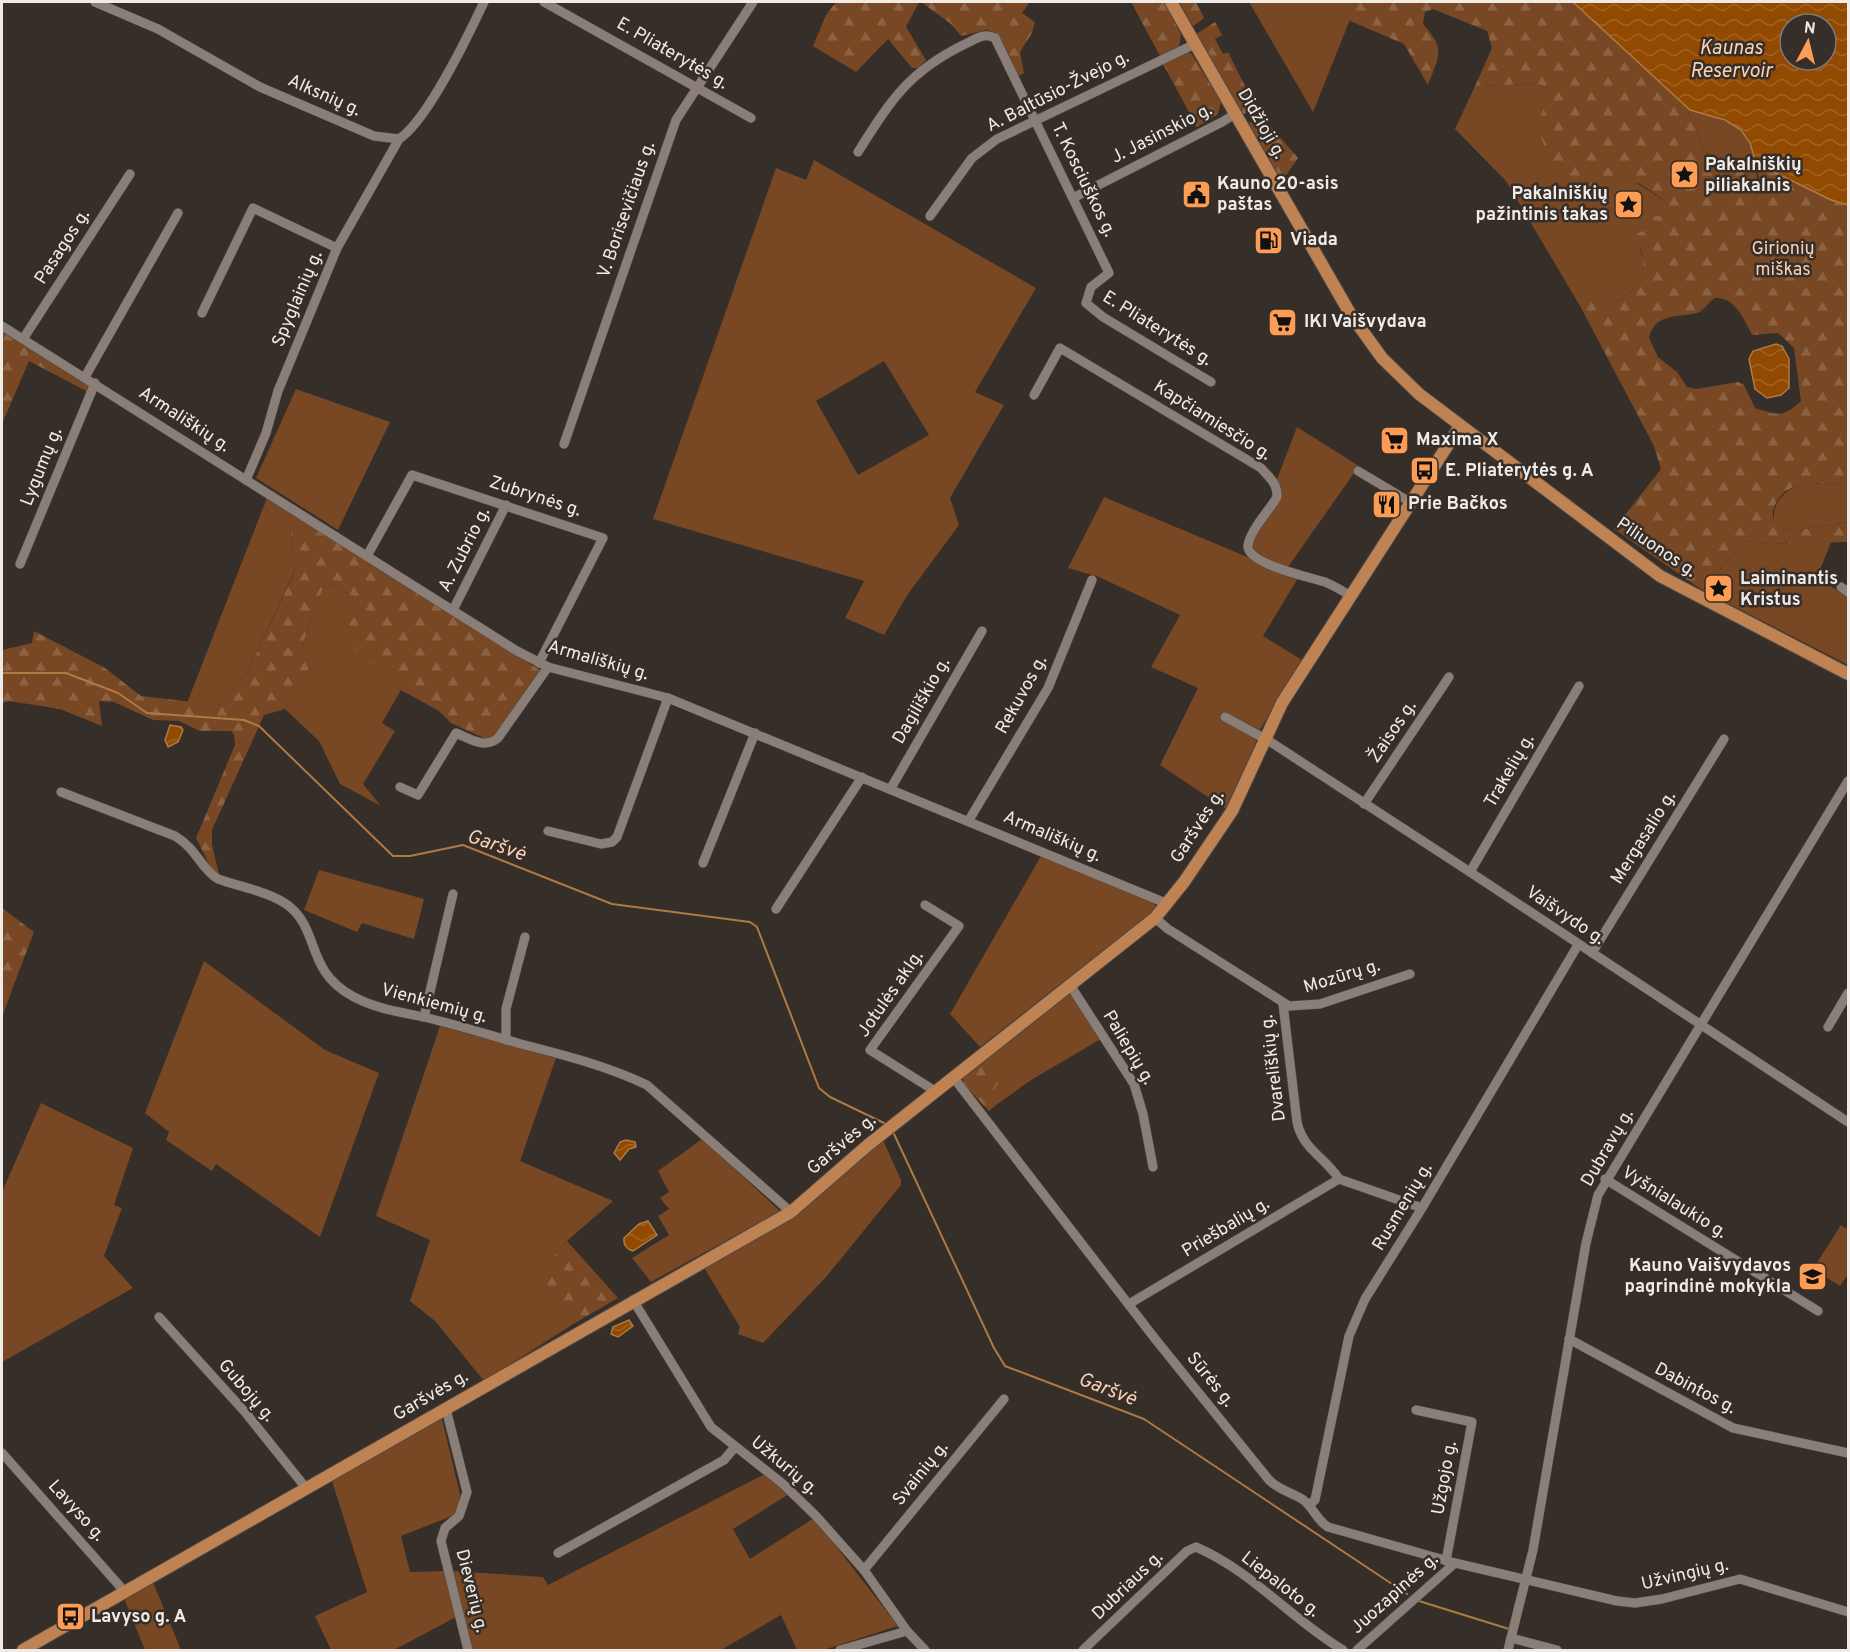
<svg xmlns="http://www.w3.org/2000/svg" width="1850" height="1652" font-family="Overpass,sans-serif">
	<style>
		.green { fill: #784723; fill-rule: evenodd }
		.forest { fill: url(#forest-firs); fill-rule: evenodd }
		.water { fill: url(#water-waves); stroke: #ae7a45; stroke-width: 1.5; fill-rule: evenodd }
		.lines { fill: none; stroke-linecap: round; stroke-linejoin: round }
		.stream { stroke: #ae7a45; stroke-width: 2 }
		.minor-casing { stroke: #514944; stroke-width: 10 }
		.major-casing { stroke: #514944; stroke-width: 14 }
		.minor { stroke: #897f78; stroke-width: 9 }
		.major { stroke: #be8253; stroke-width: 12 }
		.labels { text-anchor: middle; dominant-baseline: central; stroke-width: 5; stroke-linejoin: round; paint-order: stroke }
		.street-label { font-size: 18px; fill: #f1ebe7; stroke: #362e28 }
		.poi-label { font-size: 18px; font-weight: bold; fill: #f1ebe7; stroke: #362e28; text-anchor: start }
		.park-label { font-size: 18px; fill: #fad0b4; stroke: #362e28 }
		.water-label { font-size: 20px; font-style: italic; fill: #fbd1b5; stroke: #362e28 }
	</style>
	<defs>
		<pattern id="forest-firs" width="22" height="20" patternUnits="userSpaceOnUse" patternTransform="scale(1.5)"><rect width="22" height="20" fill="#784723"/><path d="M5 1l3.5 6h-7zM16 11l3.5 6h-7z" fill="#8c6243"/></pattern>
		<pattern id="water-waves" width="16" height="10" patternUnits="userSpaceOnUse" patternTransform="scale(1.5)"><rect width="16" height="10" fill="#924900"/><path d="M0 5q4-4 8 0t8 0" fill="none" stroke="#a26325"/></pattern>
	</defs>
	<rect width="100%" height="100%" fill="#362e28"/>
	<g class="green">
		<polygon points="1249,2 1357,2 1313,112"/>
		<path d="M 1537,84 L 1552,89 L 1600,193 C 1632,170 1639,186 1668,203 L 1665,218 L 1640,249 C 1641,254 1645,263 1644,269 C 1643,284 1621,303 1608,306 L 1601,294 L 1597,292 L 1580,306 L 1506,181 L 1455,129 L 1475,86 Z"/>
		<path d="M 1690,110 C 1729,121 1750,124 1756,169 C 1757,182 1761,186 1754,200 L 1749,200 L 1749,176 C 1744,170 1739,171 1732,168 C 1723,165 1711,155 1703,150 L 1698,131 L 1688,114 Z"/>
		<path d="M 814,160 L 1036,288 L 975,392 L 1004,405 L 950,498 L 959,525 L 908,594 L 884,635 L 845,618 L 864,581 L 653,519 L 776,168 L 806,180 ZM 884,361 L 929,435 L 858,475 L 816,401 Z"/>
		<polygon points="296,389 390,422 338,530 256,478"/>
		<path d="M 1297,427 L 1359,466 L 1288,567 L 1256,555 L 1252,546 C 1256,520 1288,508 1277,479 Z"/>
		<path d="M 1803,483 L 1848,485 L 1848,522 L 1798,530 L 1780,529 L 1774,521 C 1772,500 1785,491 1803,483 Z"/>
		<polygon points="1104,497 1298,578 1263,636 1302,660 1261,728 1245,772 1226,809 1160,765 1198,688 1151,667 1180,615 1099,577 1068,568"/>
		<polygon points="263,508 290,525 295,570 247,673 219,705 187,703"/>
		<polygon points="1744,541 1767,544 1831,542 1817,578 1848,597 1848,665 1702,590"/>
		<polygon points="325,582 353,597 345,640 401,690 382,723 395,731 363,784 381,806 340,784 319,741 285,709 312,662 302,646"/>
		<polygon points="1041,856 1154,903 1157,908 980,1047 950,1014"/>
		<polygon points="319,870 424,899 414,939 362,923 357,932 304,910"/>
		<polygon points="204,961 325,1050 379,1073 320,1237 216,1164 212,1171 166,1140 169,1132 145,1113"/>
		<polygon points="2,979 13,987 2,1018"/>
		<polygon points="1068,991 1101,1039 1031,1080 995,1106 990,1098 983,1060"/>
		<polygon points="440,1026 556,1058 520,1161 613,1201 567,1241 536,1276 575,1323 484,1381 435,1321 410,1301 430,1240 376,1216"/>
		<polygon points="41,1103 133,1148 114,1205 122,1208 104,1256 133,1288 2,1362 2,1192"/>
		<polygon points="882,1138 901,1180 901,1185 826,1277 763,1343 738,1334 740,1327 703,1266 779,1225"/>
		<polygon points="702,1139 780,1211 651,1282 632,1258 669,1235 658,1216 669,1209 660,1198 669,1192 658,1171"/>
		<polygon points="1841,1225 1848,1230 1848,1274 1840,1286 1813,1269"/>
		<polygon points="441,1415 460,1494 457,1514 401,1536 410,1572 444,1571 456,1617 394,1650 331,1650 315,1616 367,1592 331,1478"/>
		<polygon points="765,1474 789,1494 733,1529 750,1559 814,1518 898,1626 823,1650 797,1650 781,1615 721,1650 470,1650 452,1571 543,1577 548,1585"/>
		<polygon points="153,1582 181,1650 145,1650 124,1598"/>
	</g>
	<g class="forest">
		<polygon points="836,2 919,2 906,27 926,60 918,68 912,68 888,39 856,72 813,46 826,15"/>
		<polygon points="921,2 1030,2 1022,13 1035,22 1032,33 1020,52 1024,73 1018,76 996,33 987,30 961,36 951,24"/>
		<polygon points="1131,2 1165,2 1181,34 1179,47 1160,56"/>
		<polygon points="1179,2 1196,2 1204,18 1192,27"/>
		<path d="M 1357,2 L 1573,2 L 1690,110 L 1688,114 L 1698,131 L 1703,150 C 1711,155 1723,165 1732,168 C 1740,171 1744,170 1749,176 L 1749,200 L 1755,199 L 1760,184 L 1756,163 L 1831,200 L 1848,205 L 1848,485 C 1822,484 1785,476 1774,508 C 1771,518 1774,522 1781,529 L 1798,530 L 1848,522 L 1848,542 L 1767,544 L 1744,541 L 1702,590 L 1614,529 L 1661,469 L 1654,446 L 1580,306 L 1596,292 L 1601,294 L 1608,306 C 1622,303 1644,283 1644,267 C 1643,256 1639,244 1637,234 L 1645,230 L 1651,215 L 1665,217 L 1668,203 C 1661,199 1643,184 1637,183 C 1609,179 1615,191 1598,193 C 1564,198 1546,151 1536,126 L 1552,89 L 1537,84 L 1475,86 L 1492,48 L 1487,31 L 1433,9 L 1425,12 L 1423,24 C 1446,49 1439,56 1428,85 L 1404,44 L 1348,20 ZM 1715,298 C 1735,297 1744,319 1752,335 L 1778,333 L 1794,348 L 1801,401 C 1783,418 1778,415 1755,408 L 1744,385 L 1738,382 L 1696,389 L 1687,387 L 1677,372 L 1658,357 L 1649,338 C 1655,312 1678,318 1697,313 C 1703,312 1708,302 1715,298 Z"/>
		<polygon points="1215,22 1222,35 1215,39 1223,54 1228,52 1251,98 1252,103 1245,114 1240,113 1196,34"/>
		<polygon points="1188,53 1191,53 1221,102 1218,114 1197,127 1163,64"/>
		<polygon points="1265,120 1298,158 1282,181 1248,123"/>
		<polygon points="2,330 91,385 88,392 29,361 2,424"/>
		<polygon points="267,498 540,670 495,737 488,740 451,723 439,711 401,690 344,640 353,597 325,582 302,646 313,661 285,709 264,715 212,830 212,845 219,874 214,874 196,838 235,745 234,735 231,731 200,731 179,721 153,720 114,702 99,701 102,726 60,709 9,701 2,703 2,650 32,643 34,631 105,668 141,696 219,705 247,673 295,571 290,525 263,508"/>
		<polygon points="2,908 34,932 13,987 2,979"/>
		<polygon points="983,1060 999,1082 990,1097 995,1106 989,1111 962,1082 965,1074"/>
		<polygon points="567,1241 618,1298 575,1323 535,1276"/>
	</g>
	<g class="water">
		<path d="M 1573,2 L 1848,2 L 1848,205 L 1831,200 L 1756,163 L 1750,143 L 1741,130 L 1725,120 L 1690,110 ZM 1790,24 L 1826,24 L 1826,60 L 1790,60 Z"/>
		<polygon points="1776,344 1782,346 1789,359 1789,388 1781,395 1767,398 1755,389 1749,359 1753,351"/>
		<polygon points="170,725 181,727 183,730 178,742 168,747 165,740"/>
		<polygon points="626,1140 635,1142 636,1147 629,1149 620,1160 614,1153 620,1142"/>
		<path d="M 648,1221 L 657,1235 L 633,1251 C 627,1250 623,1244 624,1238 L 639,1224 Z"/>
		<polygon points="629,1320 633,1326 618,1337 611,1334 613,1327"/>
	</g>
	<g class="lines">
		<g class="stream">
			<polyline points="2,673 66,673 118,693 147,713 244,720 259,726 393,856 410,856 463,845 612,904 750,922 757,927 819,1088 830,1097 884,1123"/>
			<polyline points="894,1134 994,1348 1005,1366 1144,1419 1407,1594"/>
			<polyline points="1419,1601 1509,1629"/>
		</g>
		<defs>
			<g id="minor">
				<path d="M 95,2 L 158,29 L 260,87 L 374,136 L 399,139 C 427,121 469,34 484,2"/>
				<polyline points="544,2 751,118"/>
				<path d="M 858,152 C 891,100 908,72 965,44 C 976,39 984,32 995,38 L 1109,273 L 1091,287 L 1086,303 L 1103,317 L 1211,382"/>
				<polyline points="1073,198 1222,122 1235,114"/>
				<polyline points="930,216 972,158 997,139 1195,44"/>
				<polyline points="202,313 253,208 337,248"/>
				<polyline points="2,326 517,651 548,667 668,698 1168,904"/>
				<polyline points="23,339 130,174"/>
				<polyline points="85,377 178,213"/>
				<path d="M 1034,395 L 1060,348 L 1261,468 C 1269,477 1278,484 1277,497 C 1269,511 1251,529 1248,545 C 1245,564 1310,577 1325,582 C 1334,586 1342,590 1350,596"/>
				<polyline points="564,444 676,120 753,2"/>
				<polyline points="1358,471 1410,502"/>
				<polyline points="246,480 266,433 278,391 337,248 399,139"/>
				<polyline points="367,556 412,475 603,538 539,663"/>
				<polyline points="20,564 95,383"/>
				<polyline points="1841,587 1848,592"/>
				<polyline points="453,610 506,505"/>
				<polyline points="1225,717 1269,741 1470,872 1848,1122"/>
				<path d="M 400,787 L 418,795 L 456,733 C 471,739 484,749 498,738 L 548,667"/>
				<polyline points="891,788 982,631"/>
				<path d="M 61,792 L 175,836 C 198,850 200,868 218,879 C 240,887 272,892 290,907 C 320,932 306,972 354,997 C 377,1009 400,1012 424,1017 C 457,1025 489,1035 521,1044 C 564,1055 607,1066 647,1085 L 791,1212"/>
				<polyline points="1364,804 1449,677"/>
				<polyline points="969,820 1048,688 1092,580"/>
				<polyline points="548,831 601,844 612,842 617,837 668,698"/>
				<polyline points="703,863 755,733"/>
				<polyline points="1470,872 1579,686"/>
				<polyline points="925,905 959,926 870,1050 935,1091"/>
				<polyline points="776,909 862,777"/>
				<polyline points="1155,918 1168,929 1289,1006 1320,1004 1410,974"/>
				<polyline points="1592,953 1724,739"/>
				<polyline points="1070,985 1134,1084 1143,1114 1153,1167"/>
				<path d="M 1283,1004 L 1297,1122 C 1303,1150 1325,1157 1339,1179 L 1422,1208"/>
				<polyline points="424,1017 453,894"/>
				<polyline points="1828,1027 1848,993"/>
				<polyline points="506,1040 506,1009 525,937"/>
				<path d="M 953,1077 L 1156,1340 L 1269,1480 C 1279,1490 1290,1492 1302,1499 C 1313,1506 1316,1520 1328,1527 L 1455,1563 L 1617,1601 L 1635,1603 L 1662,1599 L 1740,1579 L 1848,1612"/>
				<polyline points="1605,1179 1818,1311"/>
				<polyline points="633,1300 711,1427 783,1484 816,1516 864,1570 907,1631 925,1650"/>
				<polyline points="1129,1304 1339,1179"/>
				<polyline points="159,1317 245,1412 306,1488"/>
				<polyline points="1569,1339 1733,1428 1848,1453"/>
				<polyline points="446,1409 467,1492 459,1516 445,1528 441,1541 468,1650"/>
				<polyline points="1416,1410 1472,1422 1446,1561"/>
				<polyline points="2,1453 125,1592"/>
				<polyline points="1309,1505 1315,1500 1349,1336 1365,1299 1422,1208 1578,945"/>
				<polyline points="558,1553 724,1460 735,1447"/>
				<polyline points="864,1570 1004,1399"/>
				<polyline points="1511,1638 1557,1650"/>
				<polyline points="840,1650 907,1631"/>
				<path d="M 1083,1650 L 1187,1551 L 1196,1547 C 1252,1571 1292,1620 1343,1650"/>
				<polyline points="1357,1650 1455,1563"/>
				<polyline points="1508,1650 1533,1550 1586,1243 1598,1195 1848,781"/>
			</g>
			<g id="major">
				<polyline points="1171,2 1351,315 1382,358 1419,394 1660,576 1848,674"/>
				<polyline points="23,1650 791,1212 868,1145 1155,918 1184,882 1232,811 1282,703 1460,426"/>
			</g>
		</defs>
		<use href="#minor" class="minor-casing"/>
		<use href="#major" class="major-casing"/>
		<use href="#minor" class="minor"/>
		<use href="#major" class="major"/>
	</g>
	<defs>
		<symbol id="sight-square" viewBox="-11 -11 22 22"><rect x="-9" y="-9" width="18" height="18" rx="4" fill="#fd9c55" stroke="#362e28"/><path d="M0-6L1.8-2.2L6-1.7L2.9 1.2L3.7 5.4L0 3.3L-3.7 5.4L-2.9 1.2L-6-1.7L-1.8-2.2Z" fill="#111"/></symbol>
		<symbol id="civic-square" viewBox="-11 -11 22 22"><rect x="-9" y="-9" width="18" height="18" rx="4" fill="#fd9c55" stroke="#362e28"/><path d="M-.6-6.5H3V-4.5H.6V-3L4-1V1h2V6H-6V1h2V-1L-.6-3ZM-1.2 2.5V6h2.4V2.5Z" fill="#111"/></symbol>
		<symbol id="fuel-square" viewBox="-11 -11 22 22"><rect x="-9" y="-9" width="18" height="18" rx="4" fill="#fd9c55" stroke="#362e28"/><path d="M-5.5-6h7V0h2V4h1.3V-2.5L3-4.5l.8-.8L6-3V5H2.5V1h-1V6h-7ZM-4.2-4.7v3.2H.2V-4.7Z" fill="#111"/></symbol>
		<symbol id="supermarket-square" viewBox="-11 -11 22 22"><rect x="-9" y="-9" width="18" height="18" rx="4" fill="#fd9c55" stroke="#362e28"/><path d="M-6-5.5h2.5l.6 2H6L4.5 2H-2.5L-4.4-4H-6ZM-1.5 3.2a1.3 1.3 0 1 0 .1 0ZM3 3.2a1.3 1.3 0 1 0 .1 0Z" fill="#111"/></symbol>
		<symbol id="bus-square" viewBox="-11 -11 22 22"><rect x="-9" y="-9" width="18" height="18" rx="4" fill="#fd9c55" stroke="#362e28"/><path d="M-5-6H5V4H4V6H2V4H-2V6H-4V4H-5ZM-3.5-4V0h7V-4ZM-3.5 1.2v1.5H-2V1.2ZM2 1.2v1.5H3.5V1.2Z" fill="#111"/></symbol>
		<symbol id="restaurant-square" viewBox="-11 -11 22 22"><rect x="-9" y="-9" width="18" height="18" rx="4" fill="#fd9c55" stroke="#362e28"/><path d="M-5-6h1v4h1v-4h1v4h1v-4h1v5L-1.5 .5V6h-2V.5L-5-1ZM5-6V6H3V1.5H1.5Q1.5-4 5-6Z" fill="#111"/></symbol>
		<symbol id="school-square" viewBox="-11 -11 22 22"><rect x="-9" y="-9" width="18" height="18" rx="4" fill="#fd9c55" stroke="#362e28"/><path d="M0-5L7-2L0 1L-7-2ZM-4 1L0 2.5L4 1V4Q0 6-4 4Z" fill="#111"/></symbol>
	</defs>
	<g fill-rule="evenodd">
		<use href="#sight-square" x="1668" y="158" width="33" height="33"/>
		<use href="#civic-square" x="1180" y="178" width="33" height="33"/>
		<use href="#sight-square" x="1612" y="188" width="33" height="33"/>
		<use href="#fuel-square" x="1252" y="224" width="33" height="33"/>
		<use href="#supermarket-square" x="1266" y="306" width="33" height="33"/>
		<use href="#supermarket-square" x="1378" y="424" width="33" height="33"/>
		<use href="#bus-square" x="1408" y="454" width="33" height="33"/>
		<use href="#restaurant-square" x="1370" y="488" width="33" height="33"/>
		<use href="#sight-square" x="1702" y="572" width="33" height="33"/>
		<use href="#school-square" x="1796" y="1260" width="33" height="33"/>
		<use href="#bus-square" x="54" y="1600" width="33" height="33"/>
	</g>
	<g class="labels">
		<g class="street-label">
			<text transform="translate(672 54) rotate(30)">E. Pliaterytės g.</text>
			<text transform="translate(1058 92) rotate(-27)">A. Baltūsio-Žvejo g.</text>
			<text transform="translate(324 96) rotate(24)">Alksnių g.</text>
			<text transform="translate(1261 124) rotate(60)">Didžioji g.</text>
			<text transform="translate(1162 134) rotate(-27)">J. Jasinskio g.</text>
			<text transform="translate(1083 180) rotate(64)">T. Kosciuškos g.</text>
			<text transform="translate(627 210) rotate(-71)">V. Borisevičiaus g.</text>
			<text transform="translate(63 247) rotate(-57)">Pasagos g.</text>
			<text transform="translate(298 299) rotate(-67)">Spyglainių g.</text>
			<text transform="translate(1157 329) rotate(32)">E. Pliaterytės g.</text>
			<text transform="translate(184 420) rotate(33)">Armališkių g.</text>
			<text transform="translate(1212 421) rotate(32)">Kapčiamiesčio g.</text>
			<text transform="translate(42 467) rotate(-68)">Lygumų g.</text>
			<text transform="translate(535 497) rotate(18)">Zubrynės g.</text>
			<text transform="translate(1656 548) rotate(34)">Piliuonos g.</text>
			<text transform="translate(465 550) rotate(-63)">A. Zubrio g.</text>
			<text transform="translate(598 661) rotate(16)">Armališkių g.</text>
			<text transform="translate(1022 695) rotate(-61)">Rekuvos g.</text>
			<text transform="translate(922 701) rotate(-60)">Dagiliškio g.</text>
			<text transform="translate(1393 732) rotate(-56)">Žaisos g.</text>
			<text transform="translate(1510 771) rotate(-60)">Trakelių g.</text>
			<text transform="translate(1198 827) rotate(-57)">Garšvės g.</text>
			<text transform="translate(1052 837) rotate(23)">Armališkių g.</text>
			<text transform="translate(1644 838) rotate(-58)">Mergasalio g.</text>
			<text transform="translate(1565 916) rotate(34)">Vaišvydo g.</text>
			<text transform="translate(1342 977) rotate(-17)">Mozūrų g.</text>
			<text transform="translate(891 994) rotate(-55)">Jotulės aklg.</text>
			<text transform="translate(434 1004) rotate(15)">Vienkiemių g.</text>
			<text transform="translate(1128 1048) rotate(59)">Paliepių g.</text>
			<text transform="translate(1274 1068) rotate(-97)">Dvareliškių g.</text>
			<text transform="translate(842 1145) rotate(-40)">Garšvės g.</text>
			<text transform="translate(1608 1148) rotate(-60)">Dubravų g.</text>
			<text transform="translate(1674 1203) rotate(32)">Vyšnialaukio g.</text>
			<text transform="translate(1403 1207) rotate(-59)">Rusmenių g.</text>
			<text transform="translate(1226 1228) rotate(-31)">Priešbalių g.</text>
			<text transform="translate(1210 1380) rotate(51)">Sūrės g.</text>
			<text transform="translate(1695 1389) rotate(28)">Dabintos g.</text>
			<text transform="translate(246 1391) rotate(49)">Gubojų g.</text>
			<text transform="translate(431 1396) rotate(-30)">Garšvės g.</text>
			<text transform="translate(784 1466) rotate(40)">Užkurių g.</text>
			<text transform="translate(921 1474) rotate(-51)">Svainių g.</text>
			<text transform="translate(1445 1478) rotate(-80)">Užgojo g.</text>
			<text transform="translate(76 1511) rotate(48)">Lavyso g.</text>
			<text transform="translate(1685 1575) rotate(-13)">Užvingių g.</text>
			<text transform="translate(1280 1585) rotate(38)">Liepaloto g.</text>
			<text transform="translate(1128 1586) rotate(-44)">Dubriaus g.</text>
			<text transform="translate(471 1591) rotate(76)">Dieverių g.</text>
			<text transform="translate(1395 1594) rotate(-42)">Juozapinės g.</text>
		</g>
		<g class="poi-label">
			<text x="1705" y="165">Pakalniškių<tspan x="1705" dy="21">piliakalnis</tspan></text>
			<text x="1217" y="184">Kauno 20-asis<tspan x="1217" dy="21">paštas</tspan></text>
			<text x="1608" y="194" text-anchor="end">Pakalniškių<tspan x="1608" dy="21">pažintinis takas</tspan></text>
			<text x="1290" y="240">Viada</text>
			<text x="1304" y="322">IKI Vaišvydava</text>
			<text x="1416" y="440">Maxima X</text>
			<text x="1445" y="471">E. Pliaterytės g. A</text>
			<text x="1408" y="504">Prie Bačkos</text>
			<text x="1740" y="579">Laiminantis<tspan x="1740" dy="21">Kristus</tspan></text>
			<text x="1791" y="1266" text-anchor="end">Kauno Vaišvydavos<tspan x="1791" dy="21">pagrindinė mokykla</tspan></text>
			<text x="91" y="1617">Lavyso g. A</text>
		</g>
		<g class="park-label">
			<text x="1783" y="249">Girionių<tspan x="1783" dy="21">miškas</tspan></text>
		</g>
		<g class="water-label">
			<text x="1731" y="49">Kaunas<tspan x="1731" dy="23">Reservoir</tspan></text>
			<text transform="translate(496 846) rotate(19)">Garšvė</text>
			<text transform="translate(1107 1390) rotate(21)">Garšvė</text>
		</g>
	</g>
	<rect width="1850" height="1652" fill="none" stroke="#f1ebe7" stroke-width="6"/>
	<g transform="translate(1808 42) rotate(7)"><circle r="28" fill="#362e28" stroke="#817a74" stroke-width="1.5"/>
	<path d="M0-4.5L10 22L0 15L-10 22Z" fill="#fd9c55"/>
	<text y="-9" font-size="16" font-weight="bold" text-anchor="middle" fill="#f1ebe7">N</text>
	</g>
</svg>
